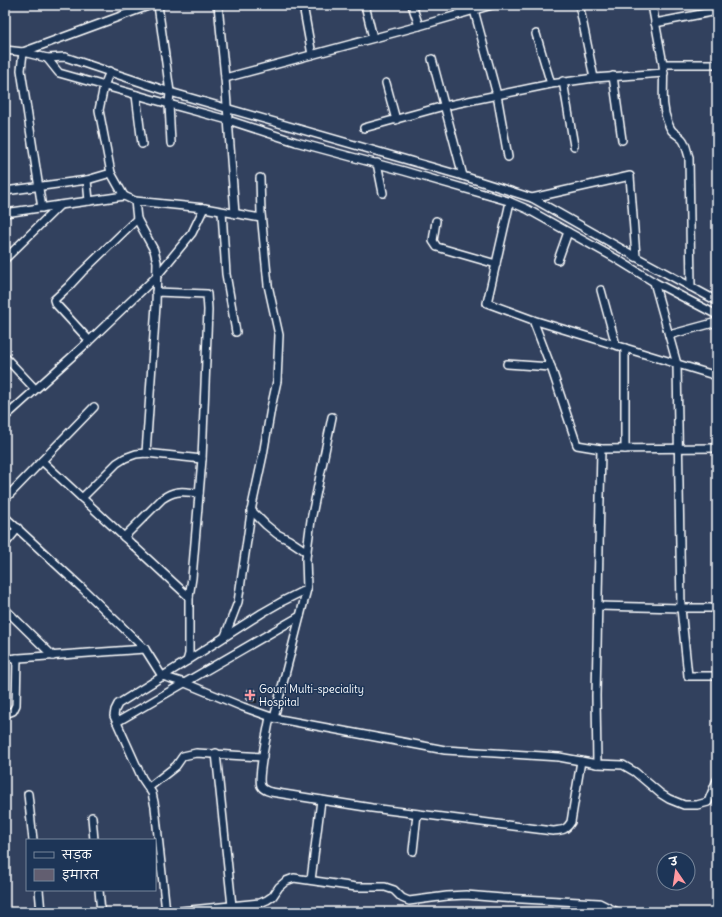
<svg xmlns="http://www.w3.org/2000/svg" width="722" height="917" font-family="Delius,'Playpen Sans Deva',sans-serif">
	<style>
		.building { fill: #625e70; stroke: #fff; filter: url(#shadow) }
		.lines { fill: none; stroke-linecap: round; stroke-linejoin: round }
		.street-casing { stroke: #fff; stroke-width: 10 }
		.street { stroke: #1d3557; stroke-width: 7 }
		.poi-dot { fill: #ff9aa2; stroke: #1d3557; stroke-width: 1.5 }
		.labels { text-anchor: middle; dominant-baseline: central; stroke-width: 3; stroke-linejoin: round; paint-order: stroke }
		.poi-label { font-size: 11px; fill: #fff; stroke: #1d3557; text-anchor: start }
	</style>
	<defs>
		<filter id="shadow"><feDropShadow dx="3.5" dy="3.5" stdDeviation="0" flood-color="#0009"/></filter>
	</defs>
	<rect width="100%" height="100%" fill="#32415e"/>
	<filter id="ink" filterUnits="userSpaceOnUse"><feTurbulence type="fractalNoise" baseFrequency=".025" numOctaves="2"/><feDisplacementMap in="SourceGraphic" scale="8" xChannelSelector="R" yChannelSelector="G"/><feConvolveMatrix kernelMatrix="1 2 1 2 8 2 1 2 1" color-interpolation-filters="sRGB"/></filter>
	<g filter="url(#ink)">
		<polygon class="building" points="248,689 256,690 254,701 246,700"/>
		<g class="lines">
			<defs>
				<g id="street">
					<polyline points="158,5 170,92 169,104 171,143"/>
					<polyline points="218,5 225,78 235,214"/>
					<polyline points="303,5 312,55"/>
					<polyline points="365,5 373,38"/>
					<polyline points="412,5 419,26"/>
					<polyline points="458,5 461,14"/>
					<path d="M 652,5 L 663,64 C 665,84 660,104 668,123 C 672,134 675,132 682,139 C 686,143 687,152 689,157 L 691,287"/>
					<polyline points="580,9 594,78"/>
					<polyline points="474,10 497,95 508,157"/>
					<polyline points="655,23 717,11"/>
					<polyline points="536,34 551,84"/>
					<polyline points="5,50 23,52 47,58 65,57 170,92 463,176 532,198 636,257 717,301"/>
					<polyline points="23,52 21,70 42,208"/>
					<polyline points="23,52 151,5"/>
					<polyline points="47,58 59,73 169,104 228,120 296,142 404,171 508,201 527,209 615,258 654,282 717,315"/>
					<polyline points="432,59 463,176"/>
					<polyline points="663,64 717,64"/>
					<polyline points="613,76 622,140"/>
					<polyline points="225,78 419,26 492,5"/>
					<polyline points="563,81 574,146"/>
					<polyline points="386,83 396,120"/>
					<polyline points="136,95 142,144"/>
					<polyline points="364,128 444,106 551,84 594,78 664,73"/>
					<polyline points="377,163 383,193"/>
					<polyline points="5,191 87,180 111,173"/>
					<polyline points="124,196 135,201 204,208 261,218"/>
					<polyline points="532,198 630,176 636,257"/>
					<polyline points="89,201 124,196 111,173 99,110 104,86 110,71"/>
					<polyline points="510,202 487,303 533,320 717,376"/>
					<polyline points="222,212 226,274 236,332"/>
					<polyline points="5,213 60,205"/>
					<polyline points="137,219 154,250 157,262 156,305 146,453"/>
					<polyline points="436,221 433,241 437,247 496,264"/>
					<polyline points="5,259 60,205 89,201 87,180"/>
					<polyline points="558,260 568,232"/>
					<polyline points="654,282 677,364 681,608 688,676 717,676"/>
					<polyline points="601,290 616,345"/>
					<polyline points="156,292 207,294 208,310 202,459 192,578 189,597 189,654 187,661"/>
					<polyline points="533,320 551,367 577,445 601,449 717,448"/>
					<polyline points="669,335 717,322"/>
					<polyline points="88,342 156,277 192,233 204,208"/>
					<polyline points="5,357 35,389"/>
					<polyline points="507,364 551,367"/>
					<polyline points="5,417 88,342 88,339 55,303 54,300 69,286 82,272 137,219 135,201"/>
					<polyline points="625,449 625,348"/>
					<polyline points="42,461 189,597"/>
					<polyline points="82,498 117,463 125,458 136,454 146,453 202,459"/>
					<polyline points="5,499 94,407"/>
					<polyline points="251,510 266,525 277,534 289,540 307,552"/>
					<polyline points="5,517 83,589 145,649 162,676 185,683 243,707 274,718 445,750 559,757 597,764 623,765 635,772 661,794 669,799 684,805 697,805 708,802 717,780"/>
					<path d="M 124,537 L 162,499 C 176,489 183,492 199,493"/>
					<polyline points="5,544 18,528"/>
					<polyline points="598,606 681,608 717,608"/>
					<polyline points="5,609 53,656"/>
					<polyline points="225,636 238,602 252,506 263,455 271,408 277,381 279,335 268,285 261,213 260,178"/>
					<polyline points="5,659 145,649"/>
					<polyline points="5,714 13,711 16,705 17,658"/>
					<path d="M 270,717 C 268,729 257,777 261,786 C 263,790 267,791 271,792 L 372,808 L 553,831 C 563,830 566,830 571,822 L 581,761"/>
					<polyline points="274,718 307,589"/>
					<polyline points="117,722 300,616"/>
					<polyline points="216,753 232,906"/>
					<polyline points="597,764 596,696 601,449"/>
					<polyline points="148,788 176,766 183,756 196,753 263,757"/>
					<polyline points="28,794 33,840"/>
					<polyline points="92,817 94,840"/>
					<polyline points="413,851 417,814"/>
					<polyline points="311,880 321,800"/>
					<polyline points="39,890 41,912"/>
					<polyline points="99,890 101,912"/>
					<polyline points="166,912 155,807 152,793 142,778 114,716 115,710 118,704 187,661 262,613 283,601 307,589 306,558 311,520 332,417"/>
					<polyline points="171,912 260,903 267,900 273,896 279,887 286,881 294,878 356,887 385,887 394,890 402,898 409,901 447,896 466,895 502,898 599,903 617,912"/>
				</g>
			</defs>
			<use href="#street" class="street-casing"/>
			<use href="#street" class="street"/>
		</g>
	</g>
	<path class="poi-dot" d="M248 689h4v4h4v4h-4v4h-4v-4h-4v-4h4z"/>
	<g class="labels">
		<g class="poi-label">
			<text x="259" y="689">Gouri Multi-speciality<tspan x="259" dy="13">Hospital</tspan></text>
		</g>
	</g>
	<rect width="722" height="917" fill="none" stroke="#1d3557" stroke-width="20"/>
	<rect x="10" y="10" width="702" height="897" fill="none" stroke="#fff" stroke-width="1.5" filter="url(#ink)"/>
	<rect x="26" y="839" width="130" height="52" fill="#1d3557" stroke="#77869a"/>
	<rect x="34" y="852" width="20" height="6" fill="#1d3557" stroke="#77869a"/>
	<text x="62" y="859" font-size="12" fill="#ffffff">सड़क</text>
	<rect x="34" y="869" width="20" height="12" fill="#625e70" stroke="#77869a"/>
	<text x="62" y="879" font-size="12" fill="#ffffff">इमारत</text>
	<g transform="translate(676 871) rotate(347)"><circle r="19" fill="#1d3557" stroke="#77869a"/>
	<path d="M0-3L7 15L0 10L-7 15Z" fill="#ff9aa2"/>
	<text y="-6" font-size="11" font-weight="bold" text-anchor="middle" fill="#ffffff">उ</text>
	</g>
</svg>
